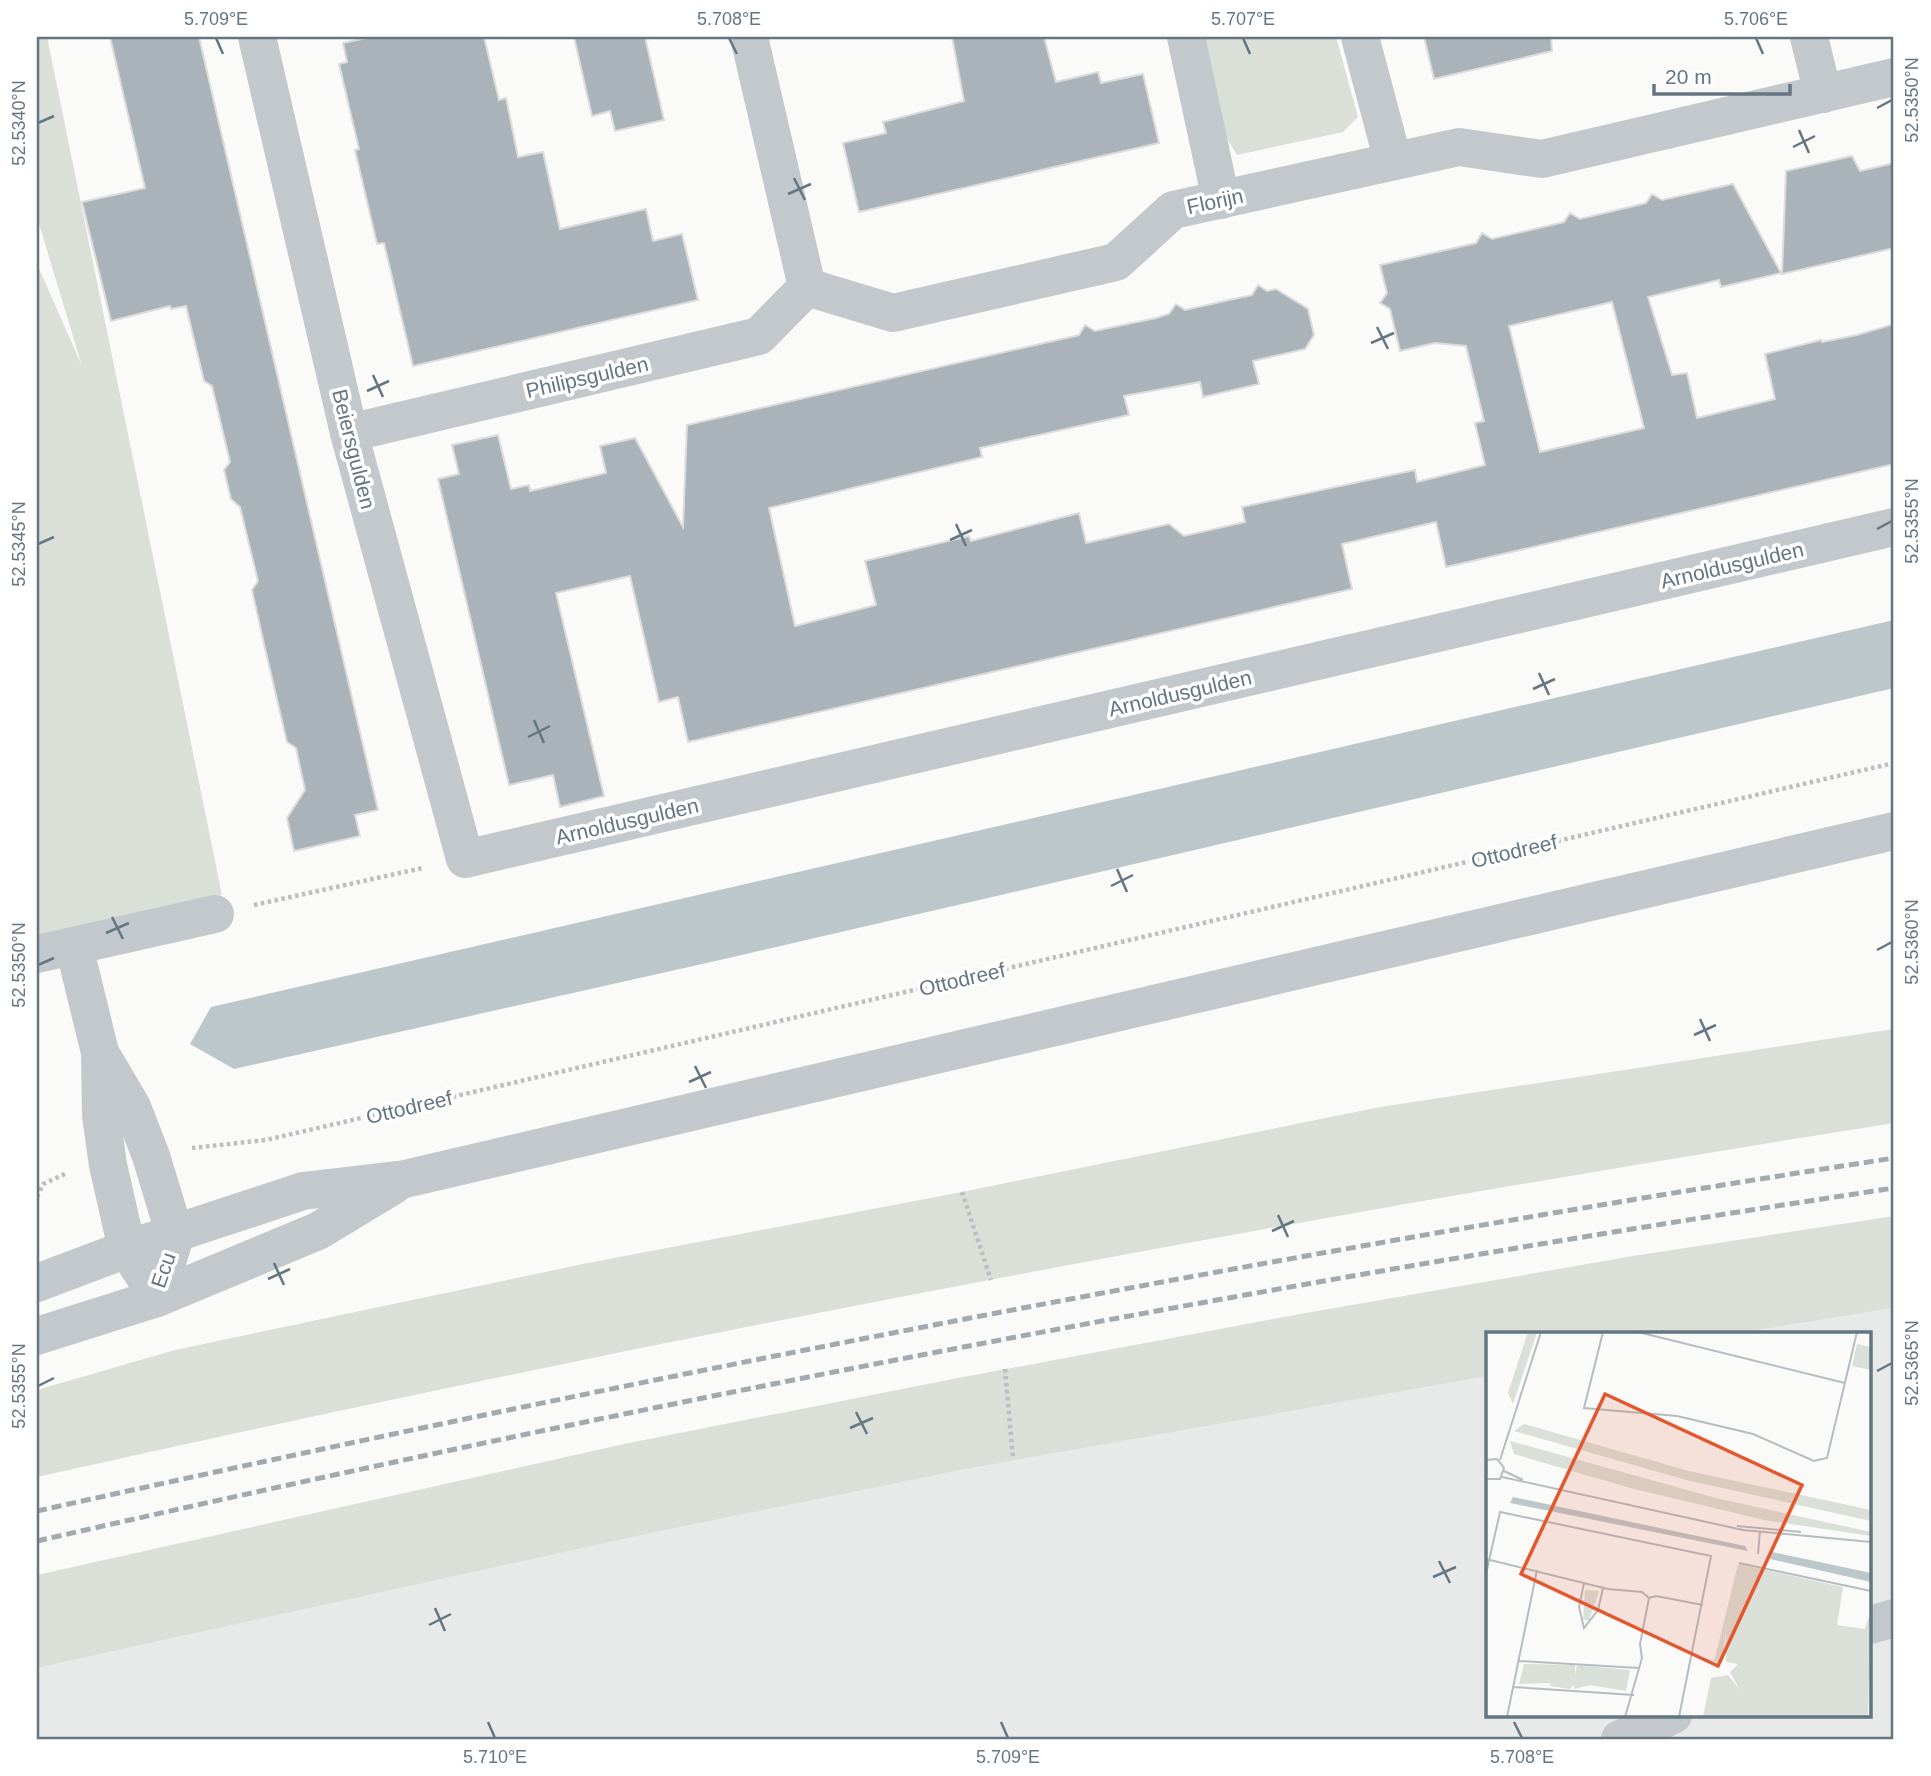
<svg xmlns="http://www.w3.org/2000/svg" width="1931" height="1776" font-family="Helvetica,sans-serif">
	<style>
		.built { fill: #e8e9e9 }
		.green { fill: #dadfd7 }
		.water { fill: #bbc7cb }
		.building { fill: #aab3b9; stroke: #dcdcda; stroke-width: 2; fill-rule: evenodd }
		.lines { fill: none; stroke-linecap: round; stroke-linejoin: round }
		.path { stroke: #bbbfc2; stroke-width: 4.5; stroke-dasharray: 3.5 3.5; stroke-linecap: butt }
		.minor { stroke: #c3c8cc; stroke-width: 38 }
		.tertiary { stroke: #c3c8cc; stroke-width: 38 }
		.rail { stroke: #a2aab0; stroke-width: 5; stroke-dasharray: 10 5; stroke-linecap: butt }
		.ticks { fill: none; stroke: #657683; stroke-width: 2.5 }
		.labels { text-anchor: middle; dominant-baseline: central; stroke-width: 7; stroke-linejoin: round; paint-order: stroke }
		.street-label { font-size: 21px; fill: #657683; stroke: #fff }
		.inset-road { fill: none; stroke: #b5bdc2; stroke-width: 2 }
		.view { fill: #e4572e; fill-opacity: 0.15; stroke: #e4572e; stroke-width: 3.5 }
		.inset-edge { fill: none; stroke: #657683; stroke-width: 3.5 }
		.neatline { fill: none; stroke: #657683; stroke-width: 2.5 }
		.ticks-label { font-size: 18px; text-anchor: middle; fill: #657683 }
	</style>
	<rect width="100%" height="100%" fill="#fafaf8"/>
	<polygon class="built" points="1894,1308 1894,1739 37,1739 37,1668 651,1533 966,1469 1488,1376 1488,1715 1870,1715 1870,1333 1739,1333"/>
	<g class="green">
		<polygon points="37,37 47,37 222,895 37,937 37,264 82,366 37,217"/>
		<polygon points="1201,37 1336,37 1358,117 1343,132 1237,155 1219,126"/>
		<path d="M 1894,1029 L 1894,1123 C 1272,1221 652,1339 37,1477 L 37,1390 L 175,1350 L 588,1263 L 962,1192 L 1380,1107 Z"/>
		<polygon points="1894,1216 1894,1308 1739,1333 1488,1333 1488,1376 966,1469 651,1533 37,1668 37,1575 624,1444 958,1378 1300,1314 1633,1256"/>
	</g>
	<polygon class="water" points="1894,620 1894,688 720,960 234,1069 190,1044 211,1007"/>
	<g class="building">
		<polygon points="110,37 199,37 378,810 355,815 360,836 294,851 287,818 305,790 296,748 287,742 264,644 252,590 258,581 240,507 231,499 224,470 230,462 212,386 204,381 186,306 171,309 170,306 111,321 82,202 145,188"/>
		<polygon points="371,37 484,37 499,100 506,98 518,157 543,152 560,229 646,209 653,241 682,234 698,300 413,366 384,243 377,244 355,150 359,149 339,64 347,62 343,43"/>
		<polygon points="574,37 645,37 664,120 615,131 610,111 592,116"/>
		<polygon points="952,37 1044,37 1056,82 1098,72 1101,83 1143,74 1159,143 859,212 843,143 886,133 883,122 964,101"/>
		<polygon points="1424,37 1551,37 1552,51 1434,79"/>
		<polygon points="1852,156 1860,171 1894,163 1894,248 1782,274 1786,171"/>
		<path d="M 1733,184 L 1781,273 L 1721,287 L 1719,280 L 1648,297 L 1672,375 L 1687,373 L 1697,418 L 1775,399 L 1765,354 L 1821,340 L 1822,342 L 1857,335 L 1894,324 L 1894,464 L 1446,567 L 1436,522 L 1342,544 L 1352,589 L 688,742 L 678,697 L 659,702 L 630,576 L 556,593 L 604,796 L 560,807 L 553,775 L 509,785 L 438,479 L 459,474 L 452,445 L 498,435 L 511,489 L 529,485 L 530,491 L 606,473 L 600,446 L 635,438 L 683,527 L 687,425 L 1079,335 L 1085,325 L 1095,331 L 1156,318 L 1169,314 L 1176,304 L 1185,310 L 1238,298 L 1252,295 L 1258,285 L 1267,291 L 1276,289 L 1308,309 L 1314,335 L 1305,349 L 1253,361 L 1259,384 L 1203,397 L 1200,382 L 1124,396 L 1129,415 L 980,448 L 982,457 L 769,508 L 795,626 L 876,605 L 865,561 L 969,536 L 971,541 L 1079,513 L 1086,543 L 1169,524 L 1184,536 L 1245,522 L 1242,507 L 1415,470 L 1417,482 L 1485,465 L 1475,423 L 1484,421 L 1466,346 L 1435,343 L 1400,351 L 1390,309 L 1380,303 L 1387,293 L 1380,265 L 1476,243 L 1482,233 L 1492,239 L 1564,222 L 1570,213 L 1580,219 L 1646,203 L 1652,194 L 1662,200 ZM 1612,302 L 1644,428 L 1540,452 L 1509,326 Z"/>
	</g>
	<g class="lines">
		<g class="path">
			<polyline points="254,905 423,868"/>
			<polyline points="192,1148 266,1140 1894,763"/>
			<polyline points="962,1192 991,1280"/>
			<polyline points="37,1197 43,1184 67,1173"/>
			<polyline points="1005,1369 1013,1459"/>
		</g>
		<g class="minor">
			<polyline points="257,37 349,433 465,859 1894,527"/>
			<polyline points="749,37 807,287"/>
			<polyline points="1186,37 1221,200"/>
			<polyline points="1360,37 1393,161"/>
			<polyline points="1809,37 1823,94"/>
			<polyline points="807,287 893,313 1116,262 1173,210 1459,147 1542,159 1894,77"/>
			<polyline points="349,433 759,336 807,287"/>
			<polyline points="74,946 106,1077"/>
			<polyline points="37,954 215,914"/>
			<polyline points="100,1053 132,1107 151,1156 175,1235 157,1298"/>
			<polyline points="100,1055 101,1115 108,1165 127,1249 145,1277"/>
			<polyline points="1870,1625 1894,1618"/>
			<polyline points="1620,1739 1673,1715"/>
		</g>
		<g class="tertiary">
			<polyline points="37,1283 127,1249 303,1191 405,1179 1894,831"/>
			<polyline points="37,1336 157,1298 318,1231 394,1185"/>
		</g>
		<g class="rail">
			<path d="M 37,1511 C 652,1375 1271,1254 1894,1158"/>
			<path d="M 37,1541 C 651,1401 1271,1282 1894,1188"/>
		</g>
	</g>
	<path class="ticks" d="M 216,38 L 223,54M 729,38 L 737,54M 1243,38 L 1250,54M 1756,38 L 1763,54M 1877,108 L 1892,100M 38,123 L 54,116M 1799,130 L 1809,153M 1793,147 L 1815,136M 794,178 L 805,200M 788,194 L 811,184M 1377,327 L 1388,349M 1371,343 L 1394,333M 373,375 L 383,397M 367,391 L 389,381M 956,524 L 966,546M 1877,529 L 1892,521M 950,540 L 972,530M 38,544 L 54,537M 1539,673 L 1549,695M 1533,689 L 1555,679M 534,720 L 544,743M 528,737 L 550,726M 1117,869 L 1127,892M 1111,886 L 1133,875M 112,917 L 123,939M 106,933 L 129,923M 1877,950 L 1892,942M 38,965 L 54,958M 1700,1019 L 1710,1041M 1694,1035 L 1716,1025M 695,1066 L 706,1088M 689,1082 L 711,1072M 1278,1215 L 1288,1237M 1272,1231 L 1294,1221M 274,1263 L 284,1285M 268,1279 L 290,1269M 1877,1371 L 1892,1363M 38,1386 L 54,1378M 856,1412 L 867,1434M 850,1428 L 873,1418M 1439,1561 L 1450,1583M 1433,1577 L 1456,1567M 435,1608 L 445,1631M 429,1625 L 451,1614M 488,1722 L 495,1738M 1001,1722 L 1008,1738M 1514,1722 L 1522,1738"/>
	<g class="labels">
		<g class="street-label">
			<text transform="translate(1215 201) rotate(-12)">Florijn</text>
			<text transform="translate(587 377) rotate(-13)">Philipsgulden</text>
			<text transform="translate(354 449) rotate(76)">Beiersgulden</text>
			<text transform="translate(1732 565) rotate(-13)">Arnoldusgulden</text>
			<text transform="translate(1180 693) rotate(-13)">Arnoldusgulden</text>
			<text transform="translate(627 821) rotate(-13)">Arnoldusgulden</text>
			<text transform="translate(1514 851) rotate(-13)">Ottodreef</text>
			<text transform="translate(962 979) rotate(-13)">Ottodreef</text>
			<text transform="translate(409 1107) rotate(-13)">Ottodreef</text>
			<text transform="translate(163 1270) rotate(-71)">Ecu</text>
		</g>
	</g>
	<g transform="translate(1486 1332)">
		<rect width="385" height="385" fill="#fafaf8"/>
		<path d="M 42,0 L 51,0 L 27,72 L 22,61 ZM 371,12 L 385,15 L 385,38 L 366,34 ZM 38,92 L 203,139 L 385,178 L 385,189 L 200,148 L 28,99 ZM 24,109 L 234,167 L 385,200 L 385,204 L 278,188 L 144,156 L 28,122 ZM 252,232 L 357,255 L 351,293 L 379,297 L 385,277 L 382,385 L 217,385 L 225,346 L 242,343 L 254,358 L 244,340 L 252,332 L 240,330 L 240,300 L 236,329 L 228,330 ZM 99,258 L 113,259 L 103,289 L 97,287 ZM 38,332 L 89,333 L 89,343 L 91,333 L 144,338 L 140,359 L 104,353 L 88,357 L 88,353 L 84,357 L 64,354 L 64,351 L 33,352 Z" fill="#dadfd7"/>
		<path d="M 27,165 L 259,214 L 262,219 L 24,171 ZM 286,220 L 385,241 L 385,250 L 284,227 Z" fill="#bbc7cb"/>
		<path class="inset-road" d="M 117,0 L 98,76 L 191,84 L 267,102 L 328,129 L 341,126 L 371,0M 152,0 L 359,51M 0,128 L 11,127 L 18,136 L 14,147 L 0,147M 14,128 L 55,0M 18,139 L 37,148M 16,145 L 257,198 L 385,210M 251,194 L 315,200M 272,222 L 274,199M 0,227 L 122,257 L 156,260 L 163,266M 253,231 L 385,259M 0,242 L 14,180 L 225,224 L 193,385M 98,251 L 93,275 L 98,296 L 112,278 L 117,256M 163,266 L 170,264 L 217,273M 32,329 L 153,336M 27,355 L 148,363M 21,385 L 51,238M 139,385 L 156,326 L 154,312 L 163,266"/>
		<path class="view" d="M 119,62 L 316,153 L 232,334 L 35,242 Z"/>
		<rect width="385" height="385" class="inset-edge"/>
	</g>
	<rect width="1931" height="1776" fill="none" stroke="#ffffff" stroke-width="77"/>
	<path d="M1654 84v10h136v-10" fill="none" stroke="#657683" stroke-width="3.5"/>
	<text x="1665" y="84" font-size="21" fill="#657683" stroke="#ffffff" stroke-width="5" paint-order="stroke">20 m</text>
	<rect x="38" y="38" width="1854" height="1700" class="neatline"/>
	<g class="ticks-label">
		<text x="216" y="25">5.709°E</text>
		<text x="729" y="25">5.708°E</text>
		<text x="1243" y="25">5.707°E</text>
		<text x="1756" y="25">5.706°E</text>
		<text transform="translate(1912 100) rotate(-90)" y="6">52.5350°N</text>
		<text transform="translate(19 123) rotate(-90)" y="6">52.5340°N</text>
		<text transform="translate(1912 521) rotate(-90)" y="6">52.5355°N</text>
		<text transform="translate(19 544) rotate(-90)" y="6">52.5345°N</text>
		<text transform="translate(1912 942) rotate(-90)" y="6">52.5360°N</text>
		<text transform="translate(19 965) rotate(-90)" y="6">52.5350°N</text>
		<text transform="translate(1912 1363) rotate(-90)" y="6">52.5365°N</text>
		<text transform="translate(19 1386) rotate(-90)" y="6">52.5355°N</text>
		<text x="495" y="1763">5.710°E</text>
		<text x="1008" y="1763">5.709°E</text>
		<text x="1522" y="1763">5.708°E</text>
	</g>
</svg>
